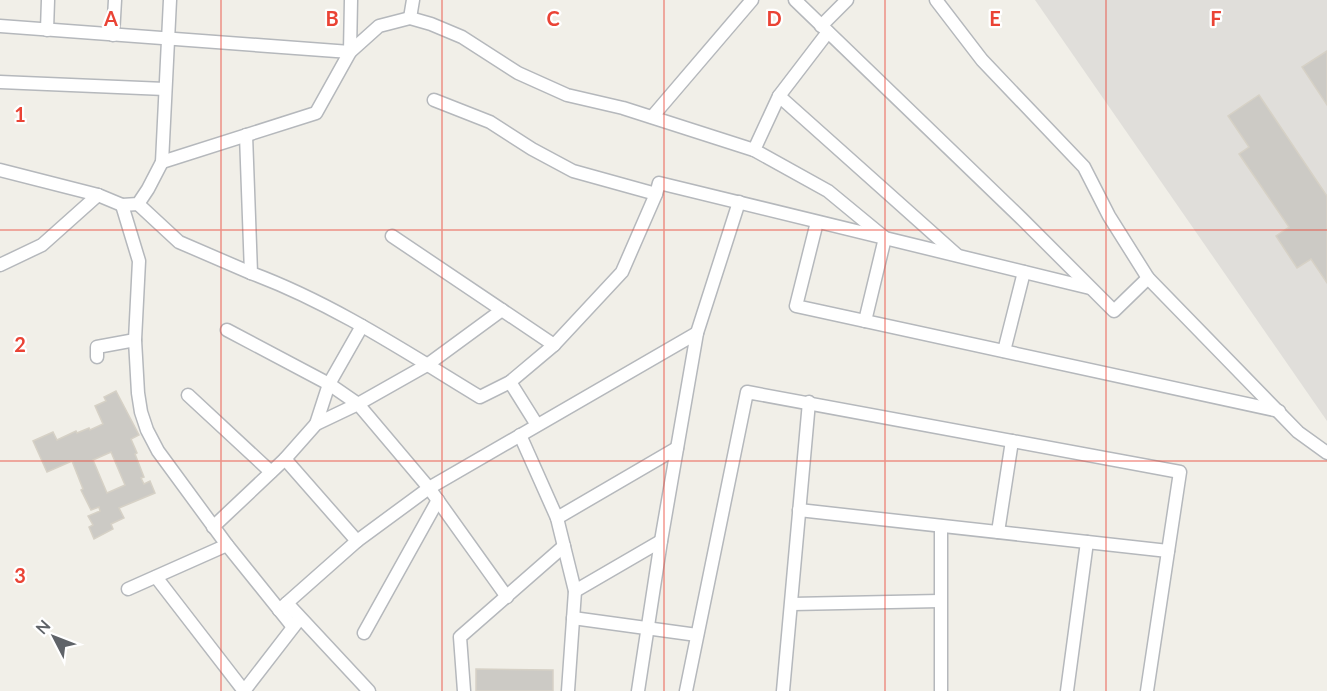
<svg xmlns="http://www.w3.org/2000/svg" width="1327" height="691" font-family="Lato,sans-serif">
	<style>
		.industrial { fill: #e0deda }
		.building { fill: #cccac5; stroke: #d6d1c6; stroke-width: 1.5; fill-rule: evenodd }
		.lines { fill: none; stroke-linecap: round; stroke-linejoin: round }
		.minor-casing { stroke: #b5b8bc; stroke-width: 15 }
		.minor { stroke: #fff; stroke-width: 12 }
		.grid { fill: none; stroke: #ea4335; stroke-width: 1.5; stroke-opacity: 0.55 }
		.grid-label { font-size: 20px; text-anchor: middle; font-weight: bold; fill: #ea4335; stroke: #fff; stroke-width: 4.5; stroke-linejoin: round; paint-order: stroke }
	</style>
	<rect width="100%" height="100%" fill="#f1efe8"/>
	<polygon class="industrial" points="1035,0 1327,0 1327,421"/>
	<g class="building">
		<polygon points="1327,51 1327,105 1302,67"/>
		<polygon points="1259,95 1327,196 1327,283 1311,259 1297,268 1276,236 1289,227 1239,154 1249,147 1228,116"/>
		<path d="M 116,391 L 139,435 L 131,439 L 137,453 L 135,454 L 144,477 L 141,478 L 144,484 L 150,481 L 155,493 L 119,508 L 124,518 L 111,524 L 113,529 L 94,539 L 89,527 L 93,525 L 88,516 L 100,511 L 99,507 L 91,510 L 81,490 L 83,489 L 72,461 L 47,472 L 33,441 L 53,432 L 57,440 L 76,431 L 77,433 L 89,428 L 90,430 L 103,424 L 95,406 L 106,401 L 104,397 ZM 111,452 L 125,485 L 107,493 L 93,460 Z"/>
		<polygon points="476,669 553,670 553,691 476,691"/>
	</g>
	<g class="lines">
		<defs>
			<g id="minor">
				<polyline points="795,0 1021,218 1114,311 1148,278"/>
				<polyline points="936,0 982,60 1084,167 1109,216 1148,278 1298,432 1327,453"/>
				<polyline points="410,18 413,0"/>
				<polyline points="0,26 350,52 379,26 410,18 431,24 462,37 518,73 567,95 623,108 754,150 828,191 885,238 865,321"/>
				<polyline points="821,26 847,0"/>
				<polyline points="47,30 48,0"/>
				<polyline points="113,35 115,0"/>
				<polyline points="0,82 165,89"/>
				<polyline points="779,96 957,255"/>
				<polyline points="434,100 490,122 532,149 573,171 656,194"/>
				<polyline points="652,117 752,0"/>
				<path d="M 246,135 L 251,273 C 332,303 406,352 480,397 L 510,382 L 554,345 L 622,272 L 656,194 L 659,183 L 1090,288"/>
				<polyline points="754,150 779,96 828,32"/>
				<polyline points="162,162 316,113 350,52 351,0"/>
				<polyline points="0,170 98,195 122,205 138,204 148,189 162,162 170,0"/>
				<polyline points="138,204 179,242 251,273"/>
				<polyline points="122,205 139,261 135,340 138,393 141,412 147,430 158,451 227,545 293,627"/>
				<polyline points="817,222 796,306 1279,411"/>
				<polyline points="392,236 554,345"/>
				<polyline points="0,265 42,245 98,195"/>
				<polyline points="227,330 329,384 358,404 429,488 507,597"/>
				<polyline points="1004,351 1024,272"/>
				<polyline points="97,357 97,347 135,340"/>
				<polyline points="510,382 537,425"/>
				<polyline points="188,395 271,472"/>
				<polyline points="316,424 329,384 362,326"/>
				<polyline points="520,435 557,518 575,591 568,691"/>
				<polyline points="285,459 357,541"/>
				<polyline points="799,510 1168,551"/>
				<polyline points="557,518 677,448"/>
				<polyline points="941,526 941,691"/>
				<polyline points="213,527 285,459 316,424 358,404 427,365 502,310"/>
				<polyline points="998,532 1012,441"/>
				<polyline points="156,577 244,691"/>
				<polyline points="128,589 227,545"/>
				<polyline points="575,591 661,541"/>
				<polyline points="287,603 369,691"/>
				<polyline points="792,604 940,601"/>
				<polyline points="279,610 357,541 429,488 697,333"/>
				<polyline points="573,618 697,635"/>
				<polyline points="364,633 438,500"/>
				<polyline points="244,691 298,621"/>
				<polyline points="464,691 460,637 564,546"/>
				<polyline points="638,691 661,541 697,333 739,202"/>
				<polyline points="686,691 747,392 1180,472 1147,691"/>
				<polyline points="783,691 809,402"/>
				<polyline points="1067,691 1087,542"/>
			</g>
		</defs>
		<use href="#minor" class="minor-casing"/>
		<use href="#minor" class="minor"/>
	</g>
	<path class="grid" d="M 221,0 L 221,691M 442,0 L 442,691M 664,0 L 664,691M 885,0 L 885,691M 1106,0 L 1106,691M 0,230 L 1327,230M 0,461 L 1327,461"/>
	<g class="grid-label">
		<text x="111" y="26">A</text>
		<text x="332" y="26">B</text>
		<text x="553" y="26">C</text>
		<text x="774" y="26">D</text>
		<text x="995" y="26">E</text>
		<text x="1216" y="26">F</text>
		<text x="20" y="122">1</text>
		<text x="20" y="352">2</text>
		<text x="20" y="583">3</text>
	</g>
	<g transform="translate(54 637) rotate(312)" stroke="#ffffff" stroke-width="4.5" paint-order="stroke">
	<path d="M0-4.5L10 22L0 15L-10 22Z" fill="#5f6368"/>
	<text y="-9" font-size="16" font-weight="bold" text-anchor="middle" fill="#5f6368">N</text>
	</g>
</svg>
